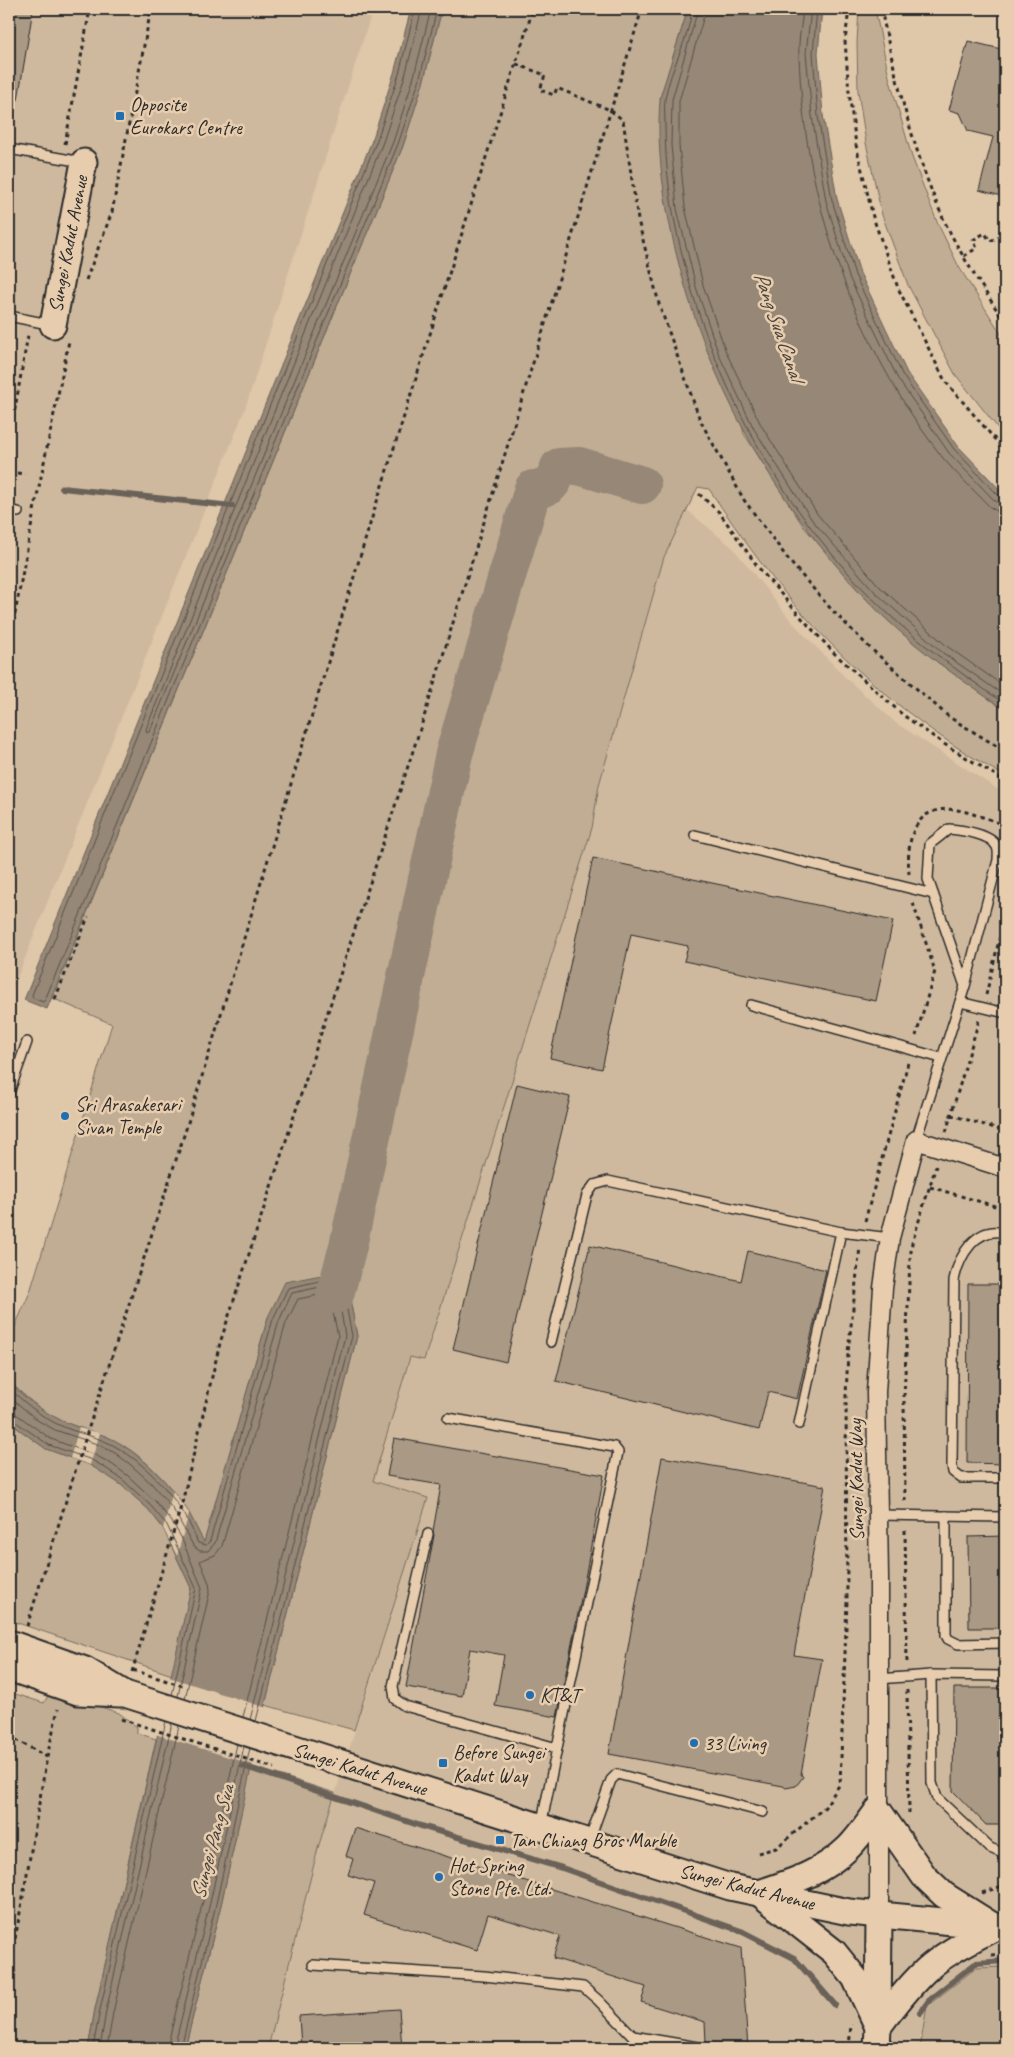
<svg xmlns="http://www.w3.org/2000/svg" width="1014" height="2057" font-family="Caveat,sans-serif">
	<style>
		.built { fill: #cfb99e }
		.green { fill: #c1ad94; stroke: #766c60 }
		.water { fill: #968776; stroke: #6b6258 }
		.pier { fill: #dfc7a9 }
		.lines { fill: none; stroke-linecap: round; stroke-linejoin: round }
		.shore { stroke: #565049; stroke-width: 1 }
		.stream { stroke: #6b6258; stroke-width: 6 }
		.river { stroke: #968776; stroke-width: 38 }
		.building { fill: #aa9984; stroke: #2b2b2b }
		.lane-casing { stroke: #2b2b2b; stroke-width: 12 }
		.street-casing { stroke: #2b2b2b; stroke-width: 21 }
		.secondary-casing { stroke: #2b2b2b; stroke-width: 29 }
		.path { stroke: #2b2b2b; stroke-width: 3; stroke-dasharray: 4 4; stroke-linecap: butt }
		.lane { stroke: #e7cdae; stroke-width: 9 }
		.street { stroke: #e7cdae; stroke-width: 18 }
		.secondary { stroke: #e7cdae; stroke-width: 25 }
		.poi-dot { fill: #1f6fb2; stroke: #e7cdae; stroke-width: 2 }
		.labels { text-anchor: middle; dominant-baseline: central; stroke-width: 5; stroke-linejoin: round; paint-order: stroke }
		.poi-label { font-size: 20px; fill: #2b2b2b; stroke: #e7cdae; text-anchor: start }
		.street-label { font-size: 20px; fill: #2b2b2b; stroke: #e7cdae }
		.water-label { font-size: 21px; font-style: italic; fill: #46423e; stroke: #e7cdae }
	</style>
	<rect width="100%" height="100%" fill="#dfc7a9"/>
	<filter id="ink" filterUnits="userSpaceOnUse"><feTurbulence type="fractalNoise" baseFrequency=".02" numOctaves="2"/><feDisplacementMap in="SourceGraphic" scale="10" xChannelSelector="R" yChannelSelector="G"/><feConvolveMatrix kernelMatrix="1 2 1 2 8 2 1 2 1" color-interpolation-filters="sRGB"/></filter>
	<g filter="url(#ink)">
		<g class="built">
			<polygon points="9,9 373,9 245,409 9,998"/>
			<polygon points="687,510 733,548 793,623 845,677 896,723 1005,794 1005,2048 268,2048 318,1848 428,1498 373,1481 410,1357 424,1360 592,828 599,785 664,557"/>
		</g>
		<g class="green">
			<path d="M 442,9 L 688,9 L 660,98 L 744,434 L 803,526 L 867,600 L 937,662 L 1005,710 L 1005,776 C 911,725 826,649 761,563 C 743,539 726,514 709,489 L 698,487 L 664,557 L 599,785 L 592,828 L 424,1360 L 410,1357 L 373,1481 L 428,1498 L 354,1730 L 265,1705 L 357,1336 L 348,1289 L 354,1249 L 342,1245 L 332,1273 L 268,1317 L 204,1543 C 185,1503 159,1467 121,1444 C 102,1432 80,1430 60,1420 C 41,1411 26,1397 11,1383 L 9,1380 L 9,1340 L 30,1292 L 112,1024 L 52,998 L 403,146 L 423,83 Z"/>
			<polygon points="859,9 875,9 889,77 912,157 937,222 959,267 1005,340 1005,437 955,374 908,285 882,215 866,143 858,91 857,42"/>
			<polygon points="9,1422 46,1449 90,1465 104,1473 120,1484 148,1509 163,1528 191,1588 172,1675 9,1620"/>
			<polygon points="51,1690 119,1713 137,1727 137,1733 156,1739 95,2009 88,2048 9,2048 9,1692 44,1703"/>
			<polygon points="251,1766 335,1793 318,1848 268,2048 185,2048 221,1905"/>
			<polygon points="1005,1967 1005,2048 920,2048 927,2006 976,1968"/>
		</g>
		<g class="water">
			<polygon points="411,9 442,9 423,83 403,146 47,1009 24,1000 373,138 394,73"/>
			<path d="M 688,9 L 822,9 L 818,53 L 823,115 L 837,199 L 860,273 L 907,373 L 958,446 L 1005,495 L 1005,710 C 957,677 906,642 866,599 C 772,499 707,382 675,249 C 664,201 656,150 660,100 C 661,91 666,81 668,72 C 675,51 681,30 688,9 Z"/>
			<path d="M 342,1245 L 354,1249 L 348,1289 L 357,1336 L 265,1705 L 221,1905 L 185,2048 L 88,2048 L 95,2009 L 191,1588 L 163,1528 L 148,1509 L 120,1484 L 90,1465 L 46,1449 L 9,1422 L 9,1380 C 26,1402 52,1418 78,1427 C 93,1432 107,1435 121,1444 C 147,1460 171,1486 188,1511 C 194,1521 198,1532 204,1542 L 268,1317 L 285,1282 L 332,1273 Z"/>
		</g>
		<g class="pier">
			<polygon points="79,1428 100,1433 90,1465 70,1458"/>
			<polygon points="173,1491 189,1513 177,1556 163,1528"/>
			<polygon points="169,1677 267,1708 254,1765 155,1734"/>
		</g>
		<g class="lines">
			<g class="shore">
				<polyline points="415,9 399,74 377,140 32,995 33,998 43,1002 45,1000 398,144 419,81 437,9"/>
				<polyline points="422,9 405,76 383,142 146,729 147,733 150,731 393,142 413,80 431,9"/>
				<path d="M 692,9 C 689,40 670,69 665,99 C 664,107 665,116 665,124 C 665,167 671,209 681,250 C 711,378 778,503 870,596 C 911,638 958,671 1005,704"/>
				<polyline points="698,9 672,100 671,145 677,209 696,287 719,355 754,429 812,520 875,592 943,653 1005,696"/>
				<polyline points="706,9 679,101 679,145 685,207 703,285 726,352 761,425 818,515 880,587 948,647 1005,687"/>
				<path d="M 803,9 C 802,24 798,39 799,54 C 803,197 854,345 943,458 C 957,475 975,491 990,507 L 997,511 L 1005,512"/>
				<polyline points="811,9 806,53 812,116 826,201 849,277 898,379 949,453 995,501 1005,505"/>
				<polyline points="817,9 813,53 818,116 832,200 855,275 903,376 954,449 1000,497 1005,498"/>
				<path d="M 9,1388 C 24,1402 39,1415 57,1424 C 77,1434 99,1436 118,1448 C 144,1463 169,1490 185,1515 C 190,1524 194,1534 198,1543 L 206,1545 L 210,1541 L 273,1319 L 288,1288 L 333,1278 L 343,1257 L 347,1257 L 343,1289 L 352,1336 L 256,1721"/>
				<polyline points="9,1396 37,1420 55,1430 97,1444 115,1453 131,1465 152,1484 173,1509 194,1547 200,1551 208,1551 215,1543 279,1321 292,1293 334,1284 337,1285 345,1336 250,1720"/>
				<polyline points="9,1413 16,1414 51,1439 95,1455 110,1463 127,1475 155,1501 172,1522 181,1537 202,1588 178,1696"/>
				<polyline points="9,1419 13,1420 49,1445 92,1460 107,1469 123,1480 151,1506 167,1525 196,1588 172,1695"/>
				<polyline points="185,1699 210,1590 209,1583 200,1561 215,1555 222,1546 286,1323 298,1299 329,1293 338,1336 243,1717"/>
				<polyline points="93,2048 100,2010 166,1721"/>
				<polyline points="100,2048 106,2011 172,1723"/>
				<polyline points="107,2048 113,2013 179,1726"/>
				<polyline points="167,2048 203,1901 237,1744"/>
				<polyline points="174,2048 210,1903 244,1746"/>
				<polyline points="181,2048 216,1904 250,1748"/>
			</g>
			<g class="stream">
				<polyline points="62,488 232,506"/>
				<polyline points="243,1766 421,1826 562,1868 741,1931 794,1958 835,2005"/>
				<polyline points="920,2013 930,1999 976,1963 1005,1961"/>
			</g>
			<path class="river" d="M 335,1295 L 348,1246 L 454,754 L 533,489 C 551,490 553,483 559,467 L 579,466 L 642,485"/>
		</g>
		<g class="building">
			<polygon points="9,9 33,9 18,100 9,99"/>
			<polygon points="968,41 1005,50 1005,197 979,190 993,137 968,131 960,113 949,110"/>
			<polygon points="593,858 893,921 876,1001 684,961 688,946 631,934 602,1069 550,1058"/>
			<polygon points="517,1084 570,1097 506,1362 453,1349"/>
			<polygon points="590,1245 741,1281 748,1251 826,1270 797,1399 768,1392 759,1430 556,1381"/>
			<polygon points="968,1284 1005,1284 1005,1464 967,1463"/>
			<polygon points="394,1438 604,1475 583,1589 557,1717 495,1706 504,1655 470,1649 462,1696 406,1687 434,1535 433,1531 441,1485 387,1476"/>
			<polygon points="662,1457 825,1486 794,1655 822,1659 801,1774 803,1777 796,1786 786,1788 783,1786 609,1754"/>
			<polygon points="1005,1536 1005,1628 969,1628 968,1537"/>
			<polygon points="954,1688 1005,1688 1005,1825 986,1825 953,1791"/>
			<polygon points="355,1828 741,1948 748,2048 710,2048 706,2042 705,2022 641,2002 646,1987 553,1958 560,1936 488,1914 477,1950 364,1915 374,1883 348,1875 353,1859 346,1856"/>
			<polygon points="399,2009 402,2048 301,2048 299,2016"/>
		</g>
		<g class="lines">
			<defs>
				<g id="lane">
					<polyline points="9,149 82,162"/>
					<polyline points="9,316 53,325"/>
					<polyline points="9,511 18,512"/>
					<polyline points="695,835 933,894"/>
					<polyline points="960,1002 1005,1013"/>
					<polyline points="751,1005 941,1058"/>
					<polyline points="9,1093 27,1042"/>
					<path d="M 916,1140 L 965,986 L 998,860 C 998,856 999,851 997,847 C 992,834 961,830 949,829 L 930,844 L 928,879 L 965,986"/>
					<path d="M 1005,1233 C 976,1225 959,1256 954,1280 L 952,1466 L 953,1472 L 961,1478 L 1005,1478"/>
					<polyline points="551,1342 587,1195 594,1185 608,1181 841,1232 890,1238"/>
					<polyline points="448,1418 614,1447 618,1452 541,1826"/>
					<polyline points="799,1424 841,1232"/>
					<polyline points="878,1515 1005,1517"/>
					<polyline points="946,1516 946,1635 948,1639 958,1644 1005,1643"/>
					<polyline points="428,1534 393,1686 395,1699 405,1706 557,1748"/>
					<polyline points="931,1675 932,1783 937,1798 990,1848 1005,1854"/>
					<polyline points="878,1679 931,1675 1005,1676"/>
					<polyline points="589,1841 611,1780 617,1774 763,1812"/>
					<polyline points="313,1965 484,1976 583,1987 598,2000 633,2036 704,2048"/>
				</g>
				<polyline id="street" points="879,1916 879,1577 876,1392 883,1288 890,1238 916,1140 1005,1168"/>
				<g id="secondary">
					<polyline points="53,325 84,162"/>
					<polyline points="9,1643 85,1670 125,1694 730,1887 849,1912 1005,1927"/>
					<polyline points="9,1668 78,1692 120,1694"/>
					<path d="M 759,1893 C 792,1882 824,1872 849,1847 C 860,1836 869,1822 878,1810 L 924,1876 L 944,1895 L 990,1924"/>
					<polyline points="763,1896 834,1952 855,1978 878,2027"/>
					<path d="M 878,2027 C 893,2007 908,1987 926,1970 C 946,1952 972,1940 995,1927"/>
					<polyline points="877,2048 878,2027 879,1916"/>
				</g>
			</defs>
			<use href="#lane" class="lane-casing"/>
			<use href="#street" class="street-casing"/>
			<use href="#secondary" class="secondary-casing"/>
			<g class="path">
				<polyline points="849,9 845,41 849,92 856,145 873,217 898,288 945,381 1005,451"/>
				<path d="M 881,9 C 896,80 913,151 943,218 C 960,255 984,289 1005,323"/>
				<polyline points="516,64 545,75 540,90 554,95 557,88 610,110 623,120 638,220 659,304 700,420 744,500 791,563 831,609 870,648 949,717 1005,751"/>
				<polyline points="65,144 90,9"/>
				<polyline points="964,256 977,248 973,240 985,233 990,241 1005,234"/>
				<polyline points="86,280 112,212 151,9"/>
				<polyline points="9,442 28,335"/>
				<polyline points="9,472 25,474"/>
				<polyline points="699,494 719,512 758,567 799,615 835,654 903,715 944,744 1005,781"/>
				<polyline points="34,511 69,341"/>
				<polyline points="9,646 33,517"/>
				<path d="M 909,874 C 905,827 922,797 973,814 C 984,818 997,820 1005,828"/>
				<polyline points="913,903 935,971 916,1036"/>
				<polyline points="986,995 1005,915"/>
				<polyline points="55,999 88,917"/>
				<polyline points="951,1115 1005,1131"/>
				<polyline points="946,1132 979,1020"/>
				<polyline points="930,1187 1005,1209"/>
				<polyline points="865,1221 908,1063"/>
				<polyline points="905,1501 904,1398 910,1260 912,1243 936,1166"/>
				<polyline points="905,1530 907,1664"/>
				<polyline points="27,1626 88,1430 186,1129 374,511 533,9"/>
				<polyline points="133,1670 186,1687"/>
				<polyline points="132,1672 182,1503 220,1343 424,717 642,9"/>
				<polyline points="907,1690 909,1813"/>
				<polyline points="121,1719 274,1768"/>
				<polyline points="9,1736 47,1757 23,1897 9,1970"/>
				<polyline points="47,1757 58,1709"/>
				<polyline points="758,1853 776,1848 825,1807 840,1784 847,1601 846,1396 848,1352 860,1247"/>
				<polyline points="982,1893 1005,1885"/>
				<polyline points="991,1955 1005,1954"/>
				<polyline points="849,2048 851,2024"/>
			</g>
			<use href="#lane" class="lane"/>
			<use href="#street" class="street"/>
			<use href="#secondary" class="secondary"/>
		</g>
	</g>
	<g class="poi-dot">
		<rect x="115" y="111" width="10" height="10" rx="2.5"/>
		<circle cx="65" cy="1116" r="5"/>
		<circle cx="530" cy="1695" r="5"/>
		<circle cx="694" cy="1743" r="5"/>
		<rect x="438" y="1758" width="10" height="10" rx="2.5"/>
		<rect x="495" y="1835" width="10" height="10" rx="2.5"/>
		<circle cx="439" cy="1877" r="5"/>
	</g>
	<g class="labels">
		<g class="poi-label">
			<text x="130" y="104">Opposite<tspan x="130" dy="23">Eurokars Centre</tspan></text>
			<text x="75" y="1104">Sri Arasakesari<tspan x="75" dy="23">Sivan Temple</tspan></text>
			<text x="540" y="1695">KT&amp;T</text>
			<text x="704" y="1743">33 Living</text>
			<text x="453" y="1752">Before Sungei<tspan x="453" dy="23">Kadut Way</tspan></text>
			<text x="510" y="1840">Tan Chiang Bros Marble</text>
			<text x="449" y="1865">Hot Spring<tspan x="449" dy="23">Stone Pte. Ltd.</tspan></text>
		</g>
		<g class="street-label">
			<text transform="translate(68 244) rotate(-79)">Sungei Kadut Avenue</text>
			<text transform="translate(856 1480) rotate(-91)">Sungei Kadut Way</text>
			<text transform="translate(360 1769) rotate(17)">Sungei Kadut Avenue</text>
			<text transform="translate(747 1887) rotate(14)">Sungei Kadut Avenue</text>
		</g>
		<g class="water-label">
			<text transform="translate(779 326) rotate(71)">Pang Sua Canal</text>
			<text transform="translate(212 1842) rotate(-75)">Sungei Pang Sua</text>
		</g>
	</g>
	<rect width="1014" height="2057" fill="none" stroke="#e7cdae" stroke-width="30"/>
	<rect x="15" y="15" width="984" height="2027" fill="none" stroke="#2b2b2b" stroke-width="2" filter="url(#ink)"/>
</svg>
